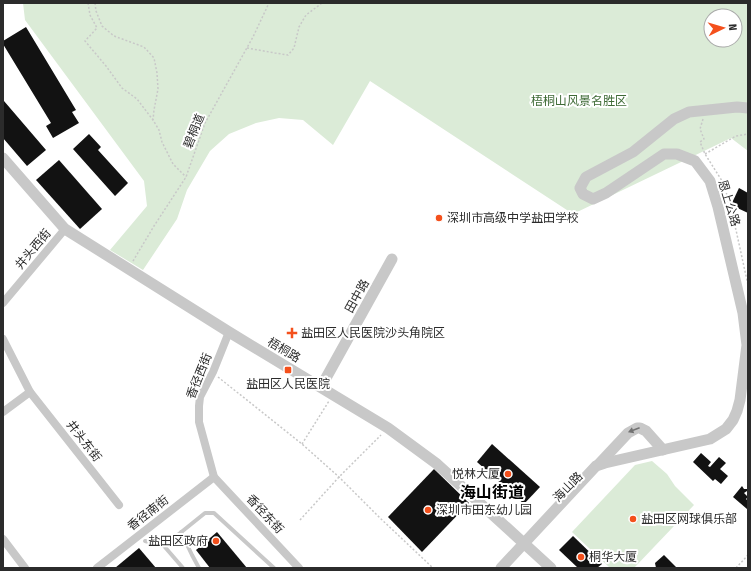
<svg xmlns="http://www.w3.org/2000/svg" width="751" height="571" font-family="'Fira Sans Condensed','Noto Sans SC',sans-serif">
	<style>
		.green { fill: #dbebd7; fill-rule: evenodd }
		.building { fill: #121212 }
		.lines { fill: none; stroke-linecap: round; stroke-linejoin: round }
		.path { stroke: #c8c8c8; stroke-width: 1.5; stroke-dasharray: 2 2; stroke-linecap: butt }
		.service { stroke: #c8c8c8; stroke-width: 4 }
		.minor { stroke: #c8c8c8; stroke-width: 8 }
		.tertiary { stroke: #c8c8c8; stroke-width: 11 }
		.oneway { fill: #727272 }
		.poi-dot { fill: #f4501c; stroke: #fff; stroke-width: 1.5 }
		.labels { text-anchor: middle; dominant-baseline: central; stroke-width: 4; stroke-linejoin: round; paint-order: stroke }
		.park-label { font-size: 12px; fill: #3e6a36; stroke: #fff }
		.street-label { font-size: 12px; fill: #2b2b2b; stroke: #fff }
		.poi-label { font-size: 12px; fill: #2b2b2b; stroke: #fff; text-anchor: start }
		.district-label { font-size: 16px; font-weight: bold; fill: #000; stroke: #fff }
	</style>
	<rect width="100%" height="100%" fill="#fff"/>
	<g class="green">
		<path d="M 23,3 L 748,3 L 748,151 L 731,138 L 573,214 L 370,81 L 333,145 L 303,120 L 279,118 L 256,123 L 229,134 L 210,151 L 187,190 L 177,219 L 143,270 L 110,250 L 147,206 L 144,181 L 25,20 ZM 711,16 L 735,16 L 735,40 L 711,40 Z"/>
		<polygon points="652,461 667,474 675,486 694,505 634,568 610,568 572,532 635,465"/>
	</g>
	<g class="building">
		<polygon points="26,27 76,110 72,112 79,123 53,138 46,126 51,123 3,44 3,41"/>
		<polygon points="3,98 4,101 46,150 27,166 3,138"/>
		<polygon points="89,134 101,147 98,150 128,183 115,196 73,149"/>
		<polygon points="59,160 102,209 80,229 36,180"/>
		<polygon points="739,188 748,193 748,213 731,205"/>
		<polygon points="492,444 540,487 524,504 477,462"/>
		<polygon points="701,453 711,462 708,466 710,467 719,457 726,463 720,469 728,476 721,484 715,479 713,481 693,462"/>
		<polygon points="434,469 469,503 422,552 388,517"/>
		<polygon points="742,486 744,489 748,489 748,494 747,491 744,493 748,497 746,499 748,501 748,508 747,509 733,497"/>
		<polygon points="217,532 247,568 210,568 196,550"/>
		<polygon points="573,536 602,564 597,568 578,568 559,550"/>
		<polygon points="139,548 156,568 115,568"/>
		<polygon points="664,555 677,568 656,568 655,563"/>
	</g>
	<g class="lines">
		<g class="path">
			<polyline points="88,3 90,15 97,28 85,41 106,66 122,88 137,99 153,120"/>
			<polyline points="95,3 96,11 102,26 114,36 144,47 154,58 157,73 158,89 154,110 153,120 159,130 162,142 173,164 186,177"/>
			<polyline points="247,48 275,53 288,55 294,48 299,27 306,15 322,3"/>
			<polyline points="703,119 700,129 704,139 700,142 705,154 724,184 736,230 748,285"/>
			<polyline points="705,154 736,136 748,134"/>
			<polyline points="133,261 154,226 186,177 205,123 253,37 269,3"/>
			<polyline points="218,377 302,444 339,477 380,518 433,568"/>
			<polyline points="302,444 329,401"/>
			<polyline points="300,520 339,477 381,435"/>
			<polyline points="736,568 748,555"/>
		</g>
		<g class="service">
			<polyline points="181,532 192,555 199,568"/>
			<polyline points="145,541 164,546 183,568"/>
			<polyline points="164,546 205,513 214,513 274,568"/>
		</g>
		<g class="minor">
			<polyline points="3,303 65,229"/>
			<polyline points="229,332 213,372 200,397 199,406 199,422 214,477 299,568"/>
			<polyline points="3,339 30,392 119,505"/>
			<polyline points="3,412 30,392"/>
			<polyline points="3,539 25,568"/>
			<polyline points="97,568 214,477"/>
		</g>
		<g class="tertiary">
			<polyline points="3,158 65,229 229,332 388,428 437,464 551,568"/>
			<polyline points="321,387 392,259"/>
			<polyline points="598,465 628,433 637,428 640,428 646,431 663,450"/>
			<polyline points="501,568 596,466 605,463 710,439 726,429 733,420 737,411 740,400 747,345 743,313 718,207 710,181 695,161 677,154 664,154 606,193 593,199 583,194 580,188 586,177 633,152 674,119 689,112 737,107 748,108"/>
		</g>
	</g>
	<defs><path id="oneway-solid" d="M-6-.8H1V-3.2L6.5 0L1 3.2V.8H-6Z"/></defs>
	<use class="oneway" href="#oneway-solid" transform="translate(634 430) rotate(159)"/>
	<g class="poi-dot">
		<circle cx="439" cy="218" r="4"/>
		<path d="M290 327h4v4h4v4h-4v4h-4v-4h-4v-4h4z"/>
		<rect x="284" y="366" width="8" height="8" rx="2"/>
		<circle cx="508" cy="474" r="4"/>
		<circle cx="428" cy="510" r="4"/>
		<circle cx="633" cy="519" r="4"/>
		<circle cx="216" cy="541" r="4"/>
		<circle cx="581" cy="557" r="4"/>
	</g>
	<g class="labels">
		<g class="park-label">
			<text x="579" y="101">梧桐山风景名胜区</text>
		</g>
		<g class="street-label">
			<text transform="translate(194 131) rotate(-68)">碧桐道</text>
			<text transform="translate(729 203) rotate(73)">恩上公路</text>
			<text transform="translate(33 249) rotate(-50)">井头西街</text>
			<text transform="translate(357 296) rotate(-61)">田中路</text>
			<text transform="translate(284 350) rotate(31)">梧桐路</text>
			<text transform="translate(199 376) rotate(-68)">香径西街</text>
			<text transform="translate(84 441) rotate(52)">井头东街</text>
			<text transform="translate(568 487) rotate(-46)">海山路</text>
			<text transform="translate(148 513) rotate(-38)">香径南街</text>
			<text transform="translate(265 514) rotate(47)">香径东街</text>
		</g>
		<g class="poi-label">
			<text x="447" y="218">深圳市高级中学盐田学校</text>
			<text x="301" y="333">盐田区人民医院沙头角院区</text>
			<text x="288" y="384" text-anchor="middle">盐田区人民医院</text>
			<text x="500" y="474" text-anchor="end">悦林大厦</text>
			<text x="436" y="510">深圳市田东幼儿园</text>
			<text x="641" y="519">盐田区网球俱乐部</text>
			<text x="208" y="541" text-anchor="end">盐田区政府</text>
			<text x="589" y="557">桐华大厦</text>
		</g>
		<g class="district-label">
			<text x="492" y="492">海山街道</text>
		</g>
	</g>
	<rect width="751" height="571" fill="none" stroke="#2b2b2b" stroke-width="8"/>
	<g transform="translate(723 28) rotate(85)"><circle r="19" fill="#ffffff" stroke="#aaaaaa"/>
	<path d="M0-3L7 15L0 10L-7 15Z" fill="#f4501c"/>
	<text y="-6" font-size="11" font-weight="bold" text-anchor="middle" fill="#2b2b2b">N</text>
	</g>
</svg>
